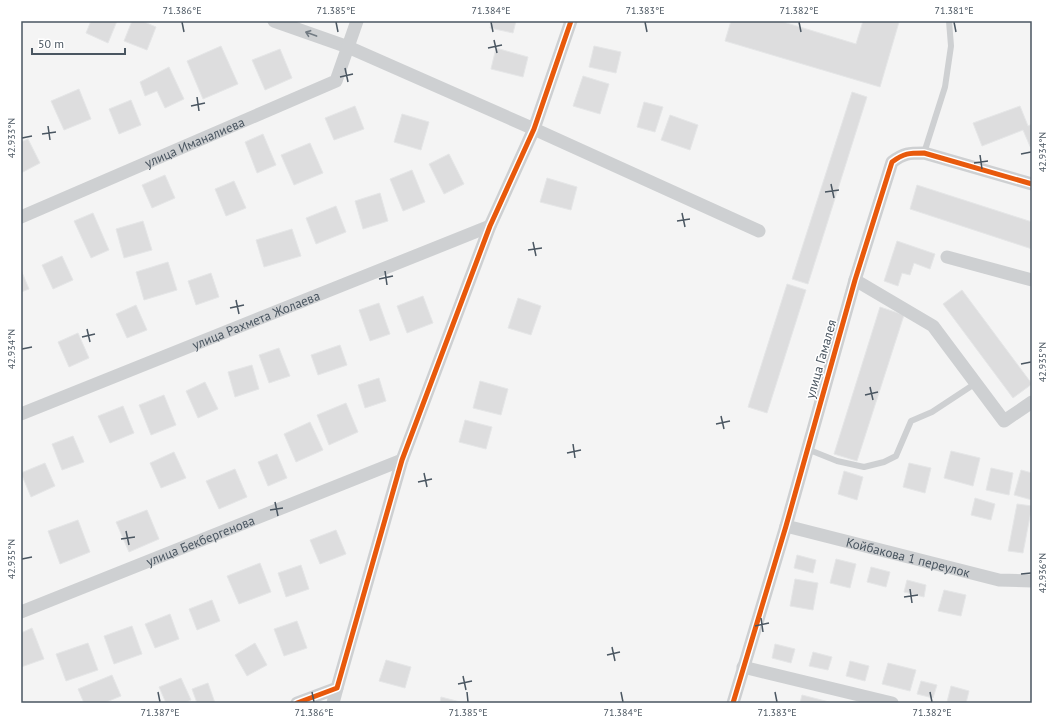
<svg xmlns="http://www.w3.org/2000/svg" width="1053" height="724" font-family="'PT Sans',sans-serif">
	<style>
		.building { fill: #ddddde; stroke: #e5e6e7 }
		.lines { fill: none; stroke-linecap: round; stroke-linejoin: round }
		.lane { stroke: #ced0d2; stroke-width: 6 }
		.street { stroke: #ced0d2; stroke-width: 13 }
		.cycleway-casing { stroke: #fff; stroke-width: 8 }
		.cycleway { stroke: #e8590c; stroke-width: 5 }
		.oneway { stroke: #727b83 }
		.ticks { fill: none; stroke: #4a5661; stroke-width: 1.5 }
		.labels { text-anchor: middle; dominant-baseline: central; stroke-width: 3; stroke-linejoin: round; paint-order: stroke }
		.street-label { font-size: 13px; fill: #4a5661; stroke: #fff }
		.neatline { fill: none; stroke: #4a5661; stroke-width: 1.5 }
		.ticks-label { font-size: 10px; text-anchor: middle; fill: #4a5661 }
	</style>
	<rect width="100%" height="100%" fill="#f4f4f4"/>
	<g class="building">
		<polygon points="91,21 117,21 108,43 86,33"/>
		<polygon points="132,21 142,21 156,27 147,50 124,41"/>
		<polygon points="492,21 516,21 513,33 490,28"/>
		<polygon points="731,21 780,21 856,44 863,21 899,22 880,87 725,41"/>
		<polygon points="221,46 238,84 203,99 187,61"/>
		<polygon points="594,46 621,52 616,73 589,67"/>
		<polygon points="496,48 528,57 523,77 491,69"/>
		<polygon points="280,49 292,78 265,90 252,60"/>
		<polygon points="169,67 184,99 165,108 157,91 145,96 140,82"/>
		<polygon points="583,76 609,84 600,114 573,106"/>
		<polygon points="79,89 91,119 64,130 51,101"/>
		<polygon points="852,92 867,97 808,284 792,279"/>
		<polygon points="131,100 141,125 119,134 109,109"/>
		<polygon points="644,102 663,107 655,132 637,127"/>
		<polygon points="355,106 364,129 334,140 325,118"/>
		<polygon points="1020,106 1028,126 1032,124 1032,151 1023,130 982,146 973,123"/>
		<polygon points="402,114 429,122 421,150 394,142"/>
		<polygon points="670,115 698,125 690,150 661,140"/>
		<polygon points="263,134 276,165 257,173 245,142"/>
		<polygon points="28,139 40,163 21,173 21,142"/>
		<polygon points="310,143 323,173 294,185 281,155"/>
		<polygon points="449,154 464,184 444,194 429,164"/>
		<polygon points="412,170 425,202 403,211 390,179"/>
		<polygon points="165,175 175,198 152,208 142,185"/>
		<polygon points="547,178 577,187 571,210 540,202"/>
		<polygon points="234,181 246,208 226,216 215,189"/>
		<polygon points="917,185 1032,222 1032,249 910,209"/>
		<polygon points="380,193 388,221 363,229 355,201"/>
		<polygon points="336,206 346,232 316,244 306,218"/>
		<polygon points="93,213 109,250 91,258 74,221"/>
		<polygon points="143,221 152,250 124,258 116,229"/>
		<polygon points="292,229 301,256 264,267 256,240"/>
		<polygon points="897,241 935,254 930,269 914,263 910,275 902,273 898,286 884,281"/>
		<polygon points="62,256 73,280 53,289 42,265"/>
		<polygon points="168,262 177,290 144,300 136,272"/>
		<polygon points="21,270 29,289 21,292"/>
		<polygon points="211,273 219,297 196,305 188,281"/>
		<polygon points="787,284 806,290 767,413 748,407"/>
		<polygon points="962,290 1032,384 1013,398 943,304"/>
		<polygon points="423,296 433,323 407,333 397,306"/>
		<polygon points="518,298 541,306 531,335 508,328"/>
		<polygon points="379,303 390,334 370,341 359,310"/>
		<polygon points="136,305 147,330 127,338 116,314"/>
		<polygon points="880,307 904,315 857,461 834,454"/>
		<polygon points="78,333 89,358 69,367 58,342"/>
		<polygon points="340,345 347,365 318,375 311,355"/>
		<polygon points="279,348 290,376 269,383 259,355"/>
		<polygon points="252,365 259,389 235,397 228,372"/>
		<polygon points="379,378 386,401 365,408 358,385"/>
		<polygon points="480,381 508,389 501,415 473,408"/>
		<polygon points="205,382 218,409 198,418 186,391"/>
		<polygon points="164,395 176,425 151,435 139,405"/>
		<polygon points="346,403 358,432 329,445 317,415"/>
		<polygon points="123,406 134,433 110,443 98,416"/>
		<polygon points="465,420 492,427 486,449 459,442"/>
		<polygon points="310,422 323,450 296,462 284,434"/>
		<polygon points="73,436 84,462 62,470 52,444"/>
		<polygon points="951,451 980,458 973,486 944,478"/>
		<polygon points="174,452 186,478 161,488 150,463"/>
		<polygon points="277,454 287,478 268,486 258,462"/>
		<polygon points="45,463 55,486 31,497 21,473"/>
		<polygon points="909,463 931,468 925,493 903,487"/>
		<polygon points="991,468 1013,473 1009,495 986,490"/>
		<polygon points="235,469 247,497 219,509 206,481"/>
		<polygon points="1021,470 1032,473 1032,500 1014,495"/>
		<polygon points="844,471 863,477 857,500 838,494"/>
		<polygon points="975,498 995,504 991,520 971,515"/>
		<polygon points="1017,504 1032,506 1023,553 1008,551"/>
		<polygon points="147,510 159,539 129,552 116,522"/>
		<polygon points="78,520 90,552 60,564 48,531"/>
		<polygon points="336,530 346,554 320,564 310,540"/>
		<polygon points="797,555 816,560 813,573 794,568"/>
		<polygon points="836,559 856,564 850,588 830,583"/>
		<polygon points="260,563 271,592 239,604 227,576"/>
		<polygon points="301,565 309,589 286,597 278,573"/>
		<polygon points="871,567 890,572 886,587 867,582"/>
		<polygon points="795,579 818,583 813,610 790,606"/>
		<polygon points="907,580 926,585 924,597 904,592"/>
		<polygon points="944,590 966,595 961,616 938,611"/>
		<polygon points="212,600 220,621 197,630 189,609"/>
		<polygon points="170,614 179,639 155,648 145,624"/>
		<polygon points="297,621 307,648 284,656 274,629"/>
		<polygon points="132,626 142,654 114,664 104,636"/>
		<polygon points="32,628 44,659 21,667 21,633"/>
		<polygon points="88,643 98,670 66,681 56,654"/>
		<polygon points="255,643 267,665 247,676 235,655"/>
		<polygon points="775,644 795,649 791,663 772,658"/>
		<polygon points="813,652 832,657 828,670 809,666"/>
		<polygon points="386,660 411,667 405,688 379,681"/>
		<polygon points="850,661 869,666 865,681 846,676"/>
		<polygon points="888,663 916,670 910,691 882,684"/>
		<polygon points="112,675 121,696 104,703 84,703 78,689"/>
		<polygon points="181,678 191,700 184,703 166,703 159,687"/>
		<polygon points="921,681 937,685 933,698 917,694"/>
		<polygon points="208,683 215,703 197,703 192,689"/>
		<polygon points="951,686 969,691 966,703 947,702"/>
		<polygon points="802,695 833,703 800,703"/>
		<polygon points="441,697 464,703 440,703"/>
	</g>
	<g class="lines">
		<g class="lane">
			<polyline points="924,153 945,87 951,46 949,21"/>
			<polyline points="807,449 837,461 864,467 884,462 896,456 911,421 932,412 976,383"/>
		</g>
		<g class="street">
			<polyline points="274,21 348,47 534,129 759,231"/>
			<path id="s1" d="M 21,217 L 336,81 L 357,21"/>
			<polyline points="947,257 1032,280"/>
			<polyline points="855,280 933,326 1004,421 1032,402"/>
			<path id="s2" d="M 21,414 L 490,226"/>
			<path id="s3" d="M 786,526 L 999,580 L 1032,581"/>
			<path id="s4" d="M 21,612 L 402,460"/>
			<polyline points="743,667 892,703"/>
			<polyline points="297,703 337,688 402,460 490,226 534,129 571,21"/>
			<polyline points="333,703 337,688"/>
			<path d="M 733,703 L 786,526 L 855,280 L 892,162 C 904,153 909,153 924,153 L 1032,184"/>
		</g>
		<defs>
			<g id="cycleway">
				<polyline points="297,703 337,688 402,460 490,226 534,129 571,21"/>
				<path d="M 733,703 L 786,526 L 855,280 L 892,162 C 904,153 909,153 924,153 L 1032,184"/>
			</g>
		</defs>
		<use href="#cycleway" class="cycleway-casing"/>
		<use href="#cycleway" class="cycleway"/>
	</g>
	<defs><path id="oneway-shaft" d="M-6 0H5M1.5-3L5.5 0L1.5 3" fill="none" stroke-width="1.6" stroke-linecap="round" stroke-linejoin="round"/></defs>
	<use class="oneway" href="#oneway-shaft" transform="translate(311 34) rotate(-160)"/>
	<path class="ticks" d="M 182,22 L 184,32M 336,22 L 338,32M 491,22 L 493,32M 645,22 L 647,32M 799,22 L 801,32M 954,22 L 956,32M 494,40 L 497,53M 488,48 L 502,45M 345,68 L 348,82M 340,77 L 353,74M 197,97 L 199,111M 191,106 L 205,103M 48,126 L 50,140M 42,134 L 56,132M 22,138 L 32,136M 1021,154 L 1031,152M 980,155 L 982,169M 974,163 L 988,161M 831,184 L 834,198M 825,192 L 839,190M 682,213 L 685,227M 677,221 L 690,219M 533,242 L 536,256M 528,250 L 542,248M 385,271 L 387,285M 379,279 L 393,276M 236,300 L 239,314M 230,308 L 244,305M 87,329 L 90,342M 82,337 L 95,334M 22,349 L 32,347M 1021,364 L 1031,362M 870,387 L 873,400M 865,395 L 878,392M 721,416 L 724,429M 716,424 L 730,421M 573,444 L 575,458M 567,453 L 581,450M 424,473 L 427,487M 418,482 L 432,479M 275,502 L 278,516M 270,510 L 283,508M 126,531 L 129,545M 121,539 L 135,537M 22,559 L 32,557M 1021,574 L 1031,573M 910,589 L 912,603M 904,597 L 918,595M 761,618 L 763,632M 755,626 L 769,623M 612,647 L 615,661M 607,655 L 620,652M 463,676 L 466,690M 458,684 L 472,681M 158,692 L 160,702M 312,692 L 314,702M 467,692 L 468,702M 621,692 L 623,702M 775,692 L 777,702M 930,692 L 932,702"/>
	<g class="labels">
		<g class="street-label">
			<text stroke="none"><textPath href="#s1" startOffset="189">улица Иманалиева</textPath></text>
			<text stroke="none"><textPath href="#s2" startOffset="253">улица Рахмета Жолаева</textPath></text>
			<text transform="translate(821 359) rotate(-74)">улица Гамалея</text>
			<text stroke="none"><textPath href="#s4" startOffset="193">улица Бекбергенова</textPath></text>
			<text stroke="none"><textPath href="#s3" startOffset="126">Койбакова 1 переулок</textPath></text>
		</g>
	</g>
	<rect width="1053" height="724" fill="none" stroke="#ffffff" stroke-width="44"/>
	<path d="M32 48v6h93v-6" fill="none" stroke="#4a5661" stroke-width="2"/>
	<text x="38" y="48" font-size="12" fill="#4a5661" stroke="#ffffff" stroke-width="3" paint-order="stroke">50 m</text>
	<rect x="22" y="22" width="1009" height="680" class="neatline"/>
	<g class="ticks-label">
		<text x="182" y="14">71.386°E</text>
		<text x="336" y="14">71.385°E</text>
		<text x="491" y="14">71.384°E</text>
		<text x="645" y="14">71.383°E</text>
		<text x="799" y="14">71.382°E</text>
		<text x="954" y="14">71.381°E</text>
		<text transform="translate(11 138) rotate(-90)" y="4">42.933°N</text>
		<text transform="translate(1042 152) rotate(-90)" y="4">42.934°N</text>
		<text transform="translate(11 349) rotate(-90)" y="4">42.934°N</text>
		<text transform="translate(1042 362) rotate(-90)" y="4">42.935°N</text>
		<text transform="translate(11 559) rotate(-90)" y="4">42.935°N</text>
		<text transform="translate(1042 573) rotate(-90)" y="4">42.936°N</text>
		<text x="160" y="716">71.387°E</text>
		<text x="314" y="716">71.386°E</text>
		<text x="468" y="716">71.385°E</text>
		<text x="623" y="716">71.384°E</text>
		<text x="777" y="716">71.383°E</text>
		<text x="932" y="716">71.382°E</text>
	</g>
</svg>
